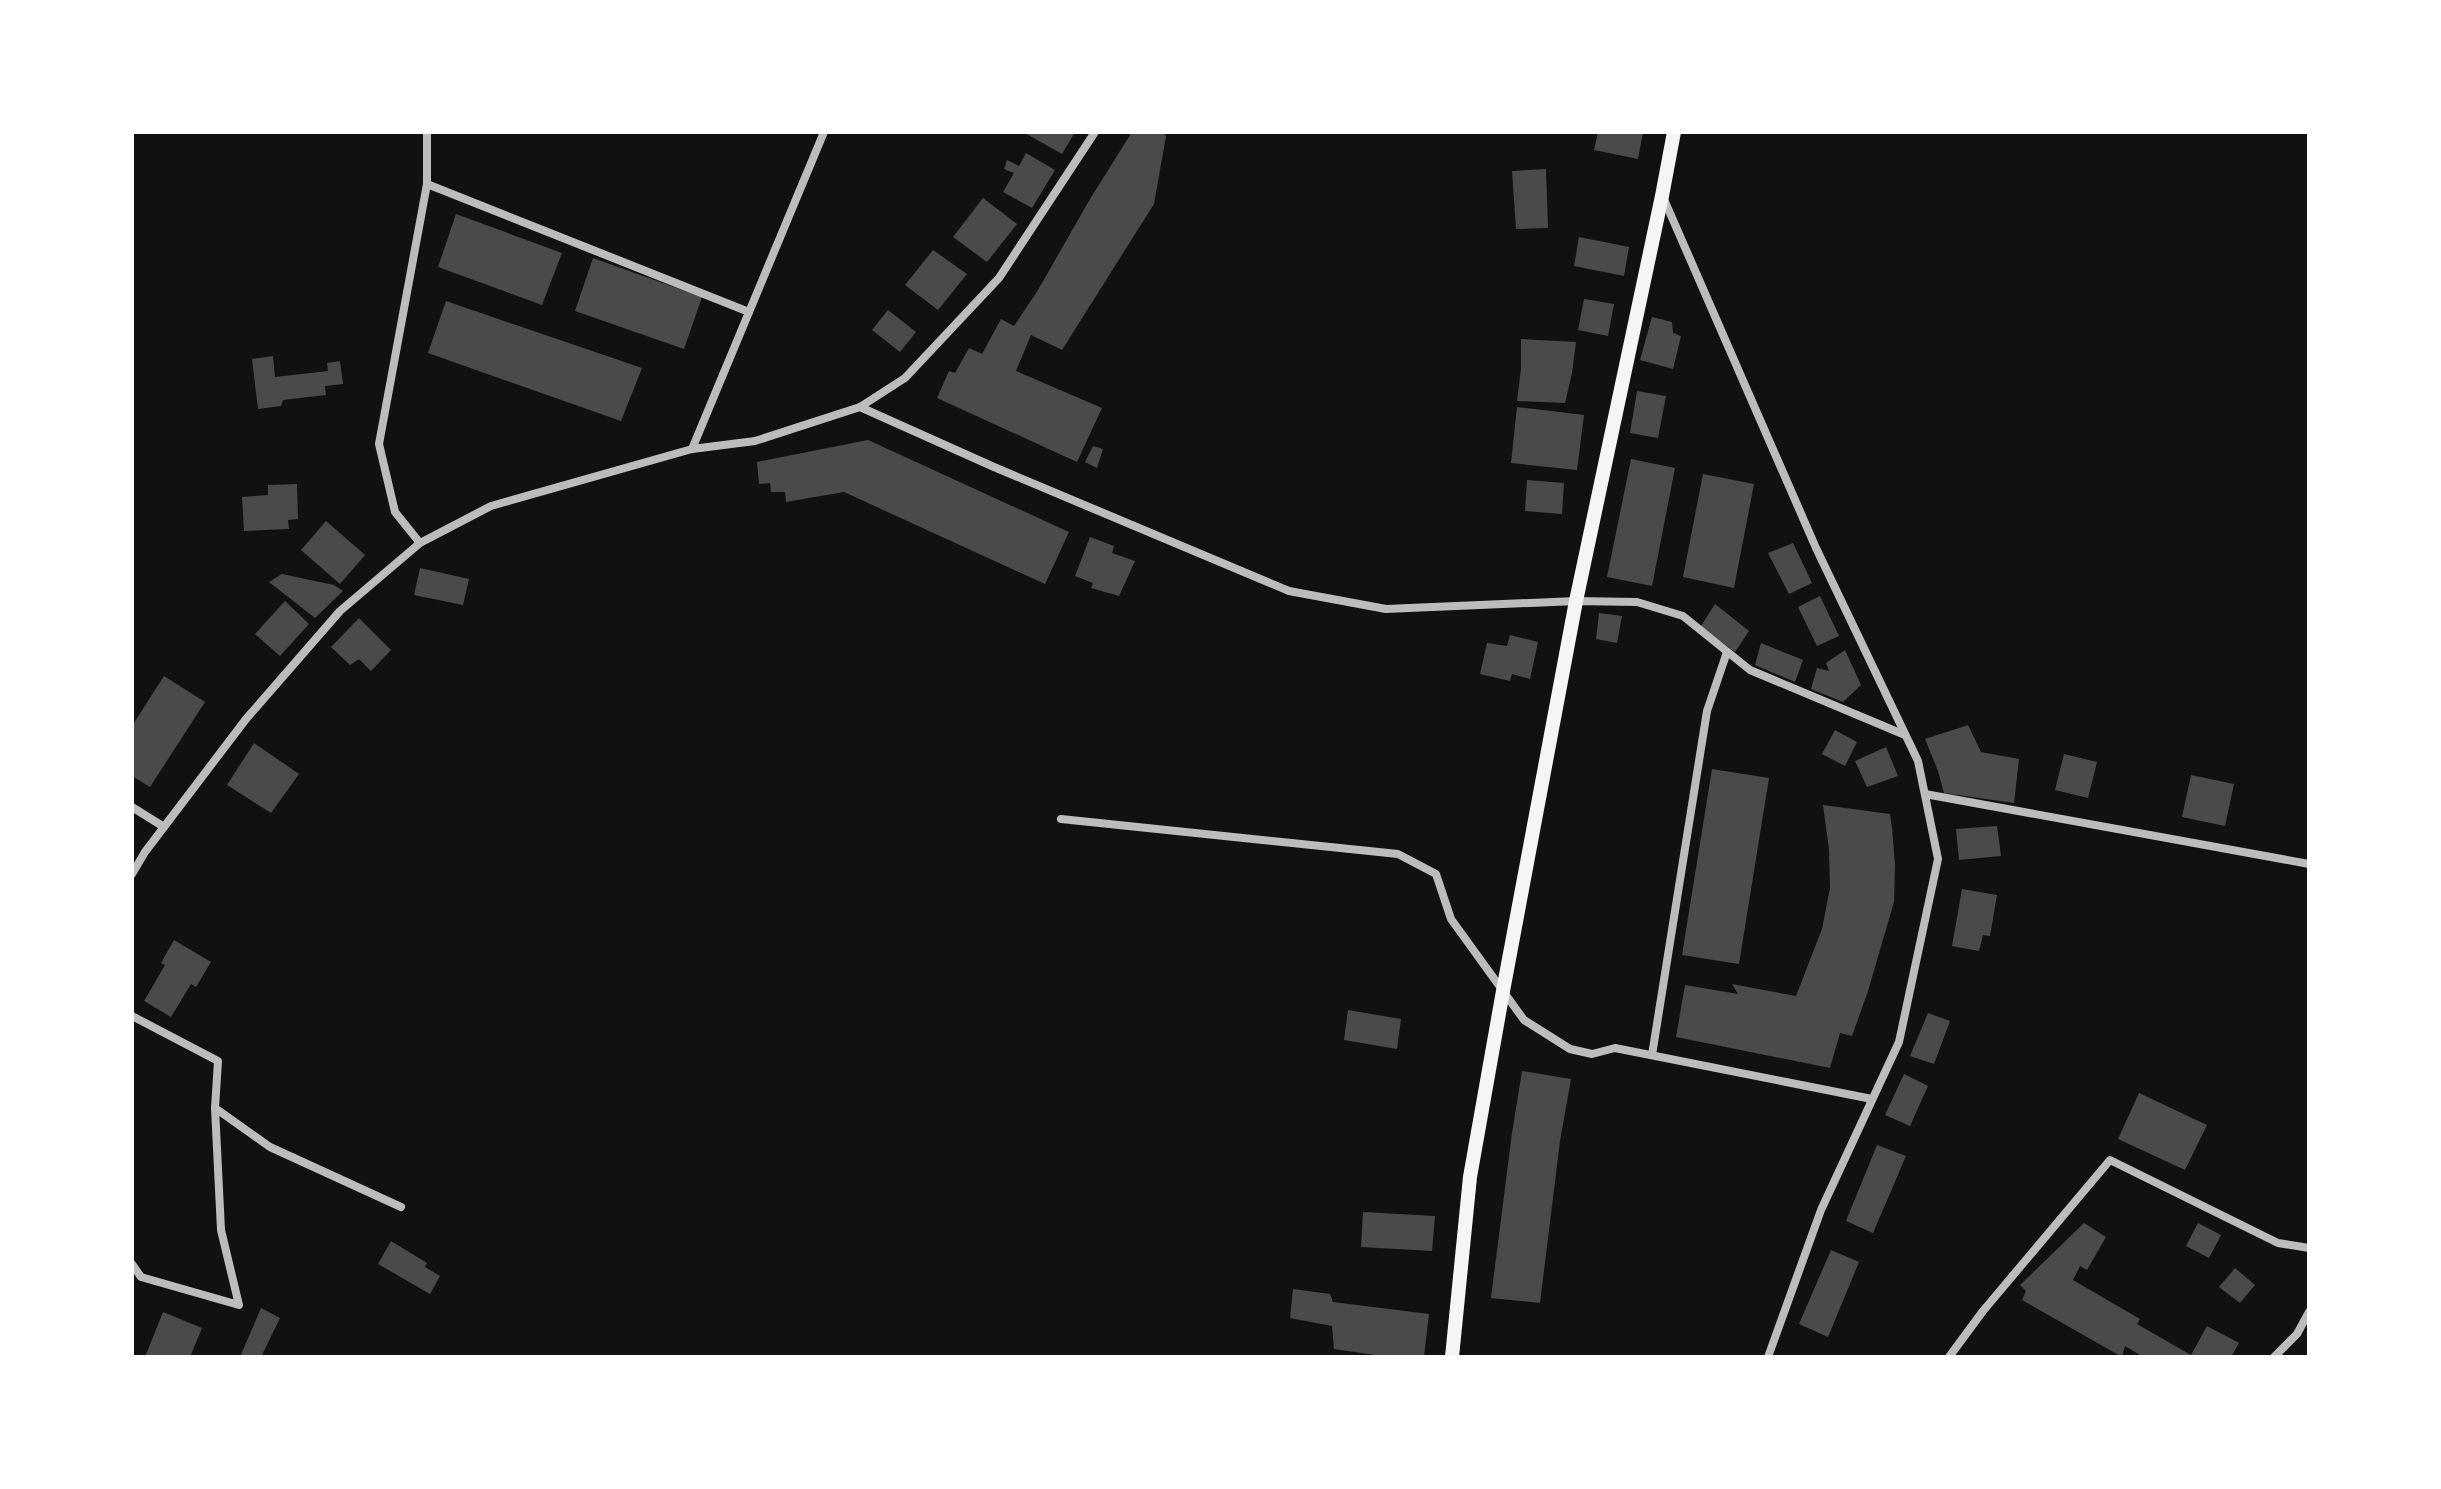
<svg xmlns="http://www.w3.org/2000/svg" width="2441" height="1489" font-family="'Golos Text',sans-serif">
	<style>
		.building { fill: #4a4a4a }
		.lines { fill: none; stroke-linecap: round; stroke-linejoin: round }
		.minor { stroke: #bcbcbc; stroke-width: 8 }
		.secondary { stroke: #f5f5f5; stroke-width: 14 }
	</style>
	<rect width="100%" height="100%" fill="#111"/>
	<g class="building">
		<polygon points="1023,132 1075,132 1062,154"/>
		<polygon points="1132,132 1161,132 1166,136 1154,204 1062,350 1031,335 1016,371 1102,408 1077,462 937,398 949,371 955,373 969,348 982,354 1001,319 1014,326 1038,290 1090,199"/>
		<polygon points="1598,132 1643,132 1638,159 1594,150"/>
		<polygon points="1026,153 1055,170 1032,208 1003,192 1014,173 1004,169 1007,160 1019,166"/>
		<polygon points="1546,169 1548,228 1516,229 1512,171"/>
		<polygon points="983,198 1017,224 987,262 953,237"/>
		<polygon points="456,214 562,253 542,305 438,267"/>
		<polygon points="1579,237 1629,247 1624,276 1574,266"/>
		<polygon points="933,250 967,274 938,310 905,285"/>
		<polygon points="593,258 702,297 684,349 575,311"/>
		<polygon points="1584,299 1614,304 1608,336 1578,330"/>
		<polygon points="446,301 642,368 621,421 428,353"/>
		<polygon points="888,310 916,332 900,352 872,330"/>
		<polygon points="1652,317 1672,322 1673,333 1681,336 1673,369 1640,360"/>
		<polygon points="1521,339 1576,342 1572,373 1565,403 1517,401 1521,369"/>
		<polygon points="273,356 275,377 328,371 327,363 340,361 343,384 325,386 326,395 283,400 281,406 258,409 252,359"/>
		<polygon points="1637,391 1666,396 1658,438 1630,433"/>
		<polygon points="1517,407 1584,415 1577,470 1511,463"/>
		<polygon points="868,440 1069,532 1045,584 844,492 786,502 785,492 771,492 770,483 759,484 757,462"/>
		<polygon points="1093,446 1103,449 1097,468 1085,462"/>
		<polygon points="1631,459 1675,468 1652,586 1607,577"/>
		<polygon points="1703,474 1754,484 1734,588 1683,577"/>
		<polygon points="1527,480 1564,483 1562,514 1525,511"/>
		<polygon points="297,484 298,519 288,520 289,529 244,531 242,497 268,495 268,485"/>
		<polygon points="326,521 365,555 340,584 301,550"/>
		<polygon points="1090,537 1114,546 1112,553 1135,561 1119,596 1091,588 1093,583 1075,576"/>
		<polygon points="1793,543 1812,583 1789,594 1768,553"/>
		<polygon points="420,568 469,579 463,605 414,595"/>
		<polygon points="282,574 334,585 343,591 315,618 269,582"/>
		<polygon points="1820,596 1839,636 1817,646 1798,607"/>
		<polygon points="285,601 309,624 280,656 255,634"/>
		<polygon points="1715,604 1749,631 1735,652 1701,626"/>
		<polygon points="1599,613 1622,616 1617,643 1596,639"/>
		<polygon points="359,618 391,650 371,671 359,659 350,665 331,647"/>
		<polygon points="1510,635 1538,642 1530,679 1512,674 1510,681 1480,674 1487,643 1507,646"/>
		<polygon points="1761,643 1803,660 1795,682 1755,665"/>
		<polygon points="1845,650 1861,685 1843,702 1811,689 1817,668 1829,671 1826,663"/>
		<polygon points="164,676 205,702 150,787 132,776 132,726"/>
		<polygon points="1968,725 1981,752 2019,759 2014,803 1944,793 1938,771 1925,739"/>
		<polygon points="1835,730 1857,742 1845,766 1822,754"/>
		<polygon points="254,743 299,774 271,813 227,785"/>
		<polygon points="1886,747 1898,776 1867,787 1855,761"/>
		<polygon points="2064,754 2097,762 2088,798 2055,790"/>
		<polygon points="1712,769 1769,778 1739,964 1682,955"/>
		<polygon points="2191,775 2234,784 2225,826 2182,817"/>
		<polygon points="1823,805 1890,814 1892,828 1895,865 1894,902 1868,991 1852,1036 1840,1033 1830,1068 1676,1037 1685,985 1738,994 1732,984 1796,996 1822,929 1830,888 1829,850"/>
		<polygon points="1997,826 2001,856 1959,860 1956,829"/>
		<polygon points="1962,889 1997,895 1990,936 1983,935 1979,951 1952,946"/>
		<polygon points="174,940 211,962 196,987 191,984 171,1017 144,1001 165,965 161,963"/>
		<polygon points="1348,1010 1401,1019 1397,1049 1344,1040"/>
		<polygon points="1928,1013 1950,1021 1934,1064 1910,1056"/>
		<polygon points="1522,1071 1571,1079 1560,1141 1540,1303 1491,1298 1512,1133"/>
		<polygon points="1904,1074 1928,1086 1910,1126 1885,1115"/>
		<polygon points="2139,1093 2207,1125 2185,1170 2118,1139"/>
		<polygon points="1877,1145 1906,1156 1873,1233 1846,1221"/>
		<polygon points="1363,1212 1435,1216 1432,1251 1361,1247"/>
		<polygon points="2084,1223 2106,1237 2087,1270 2080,1266 2073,1280 2140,1319 2137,1324 2191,1355 2207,1326 2239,1343 2231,1357 2138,1357 2140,1355 2125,1346 2122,1357 2022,1300 2026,1291 2020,1285"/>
		<polygon points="2198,1223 2221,1235 2209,1258 2186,1246"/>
		<polygon points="391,1241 427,1263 425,1267 440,1276 430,1294 378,1264"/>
		<polygon points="1831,1250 1859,1262 1828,1337 1799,1324"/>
		<polygon points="2235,1268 2255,1285 2240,1303 2219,1287"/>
		<polygon points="1293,1289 1330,1294 1333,1302 1429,1314 1424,1357 1389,1357 1334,1349 1332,1326 1290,1318"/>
		<polygon points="261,1308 280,1318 261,1357 240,1357"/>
		<polygon points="163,1312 202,1328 190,1357 145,1357"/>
	</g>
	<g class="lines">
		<g class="minor">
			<polyline points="427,184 749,312"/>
			<polyline points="1663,197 1816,548 1918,761 1938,859 1899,1042 1821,1210 1768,1357"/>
			<polyline points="860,407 994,467 1289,591 1386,609 1576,601 1637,602 1683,616 1750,670 1905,735"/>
			<polyline points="692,449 824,132"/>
			<polyline points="420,543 395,512 379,444 427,184 427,132"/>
			<polyline points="1925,794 2309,864"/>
			<polyline points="132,807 164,827"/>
			<polyline points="1061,819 1398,854 1436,874 1451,919 1524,1020 1570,1049 1592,1054 1615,1048 1872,1099"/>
			<polyline points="132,874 145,852 246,719 340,611 420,543 491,506 692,449 755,441 860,407 905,378 999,278 1095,132"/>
			<polyline points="132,1016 218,1061 215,1108 270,1147 401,1207"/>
			<polyline points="1652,1055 1707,711 1727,652"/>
			<polyline points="132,1264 141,1277 239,1305 221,1230 215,1108"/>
			<polyline points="1949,1357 1983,1311 2110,1160 2278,1243 2309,1248"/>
			<polyline points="2274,1357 2297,1334 2309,1312"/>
		</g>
		<polyline class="secondary" points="1452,1357 1470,1177 1503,991 1576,601 1662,196 1674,132"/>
	</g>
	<rect width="2441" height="1489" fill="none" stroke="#ffffff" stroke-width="268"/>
</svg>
